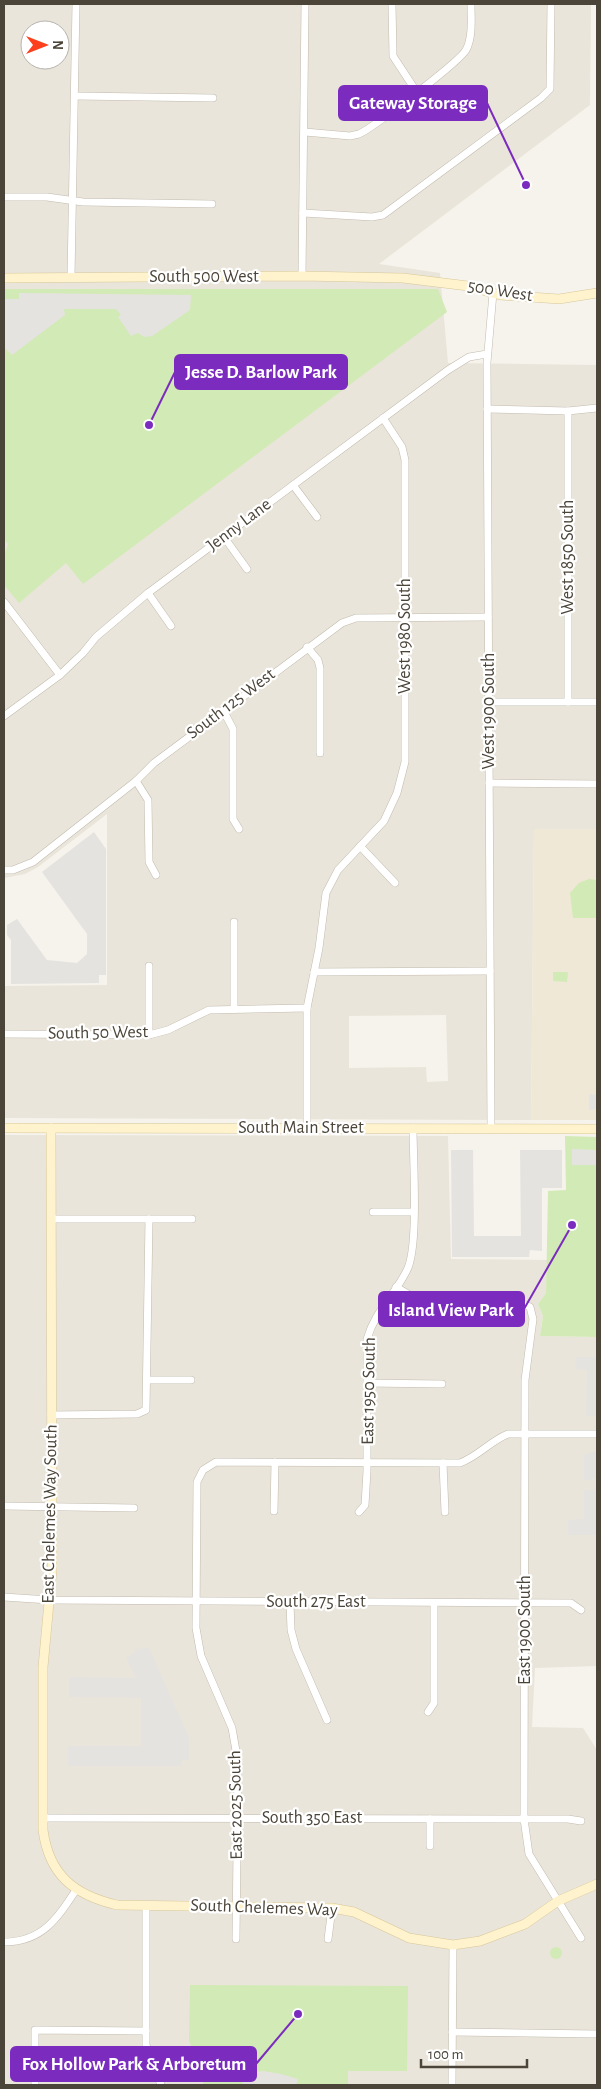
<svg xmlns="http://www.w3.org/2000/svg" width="601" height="2089" font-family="'Alegreya Sans',sans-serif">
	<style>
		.residential { fill: #eae5da; fill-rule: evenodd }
		.education { fill: #efe8d6 }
		.green { fill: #d2eab5 }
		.parking { fill: #e5e3e0 }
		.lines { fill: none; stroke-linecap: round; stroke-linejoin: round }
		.street-casing { stroke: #c2bbae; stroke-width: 8 }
		.secondary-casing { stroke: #d6c79b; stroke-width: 10 }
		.street { stroke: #fff; stroke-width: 7 }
		.secondary { stroke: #fff3cd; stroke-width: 9 }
		.labels { text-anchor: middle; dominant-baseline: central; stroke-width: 4.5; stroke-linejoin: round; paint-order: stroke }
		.street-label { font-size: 18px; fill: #4b4439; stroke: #fff }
		.leader { fill: none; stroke: #7b2cbf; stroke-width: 2 }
		.callout-dot { fill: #7b2cbf; stroke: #fff; stroke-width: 2 }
		.callout { fill: #7b2cbf; stroke: #7b2cbf; stroke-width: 2 }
		.callout-label { font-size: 19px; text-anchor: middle; font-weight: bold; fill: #fff }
	</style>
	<rect width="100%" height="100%" fill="#f6f3ec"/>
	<g class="residential">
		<path d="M 4,4 L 591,4 L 590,105 L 379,264 L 440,273 L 448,363 L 597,365 L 597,829 L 534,829 L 531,1120 L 4,1118 L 4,986 L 107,985 L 107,814 L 38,867 L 25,874 L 4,878 ZM 30,30 L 60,30 L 60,60 L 30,60 ZM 446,1015 L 448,1081 L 427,1082 L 426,1067 L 349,1068 L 349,1016 Z"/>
		<polygon points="4,1135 448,1136 451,1259 547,1260 546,1293 538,1304 543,1316 540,1336 597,1337 597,1666 535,1668 532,1727 583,1728 597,1750 597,2085 4,2085"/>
	</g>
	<polygon class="education" points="534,829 597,829 597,1120 531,1120"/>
	<g class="green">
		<polygon points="4,289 438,289 447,312 83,584 66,563 19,603 4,585 4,556 8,544 4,539"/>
		<polygon points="589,879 597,880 597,918 573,918 570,893 579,883"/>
		<polygon points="553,972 568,972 567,982 553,981"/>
		<polygon points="565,1136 597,1137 597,1337 540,1336 543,1316 538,1304 546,1293 548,1191 566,1190"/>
		<circle cx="556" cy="1953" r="6"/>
		<polygon points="190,1985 408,1986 407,2071 348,2071 348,2085 203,2085 203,2073 189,2041"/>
	</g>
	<g class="parking">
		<polygon points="19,293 191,295 190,310 152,336 144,337 138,333 131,336 118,317 121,315 116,309 64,309 65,315 12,355 4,347 4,299 19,299"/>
		<polygon points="94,832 106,849 106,975 99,975 99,983 11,984 11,940 7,935 7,925 17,919 47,960 77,963 87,954 87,934 42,872"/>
		<polygon points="589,1094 597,1095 597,1109 589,1110"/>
		<polygon points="572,1149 597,1150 597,1165 572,1165"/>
		<polygon points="451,1150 473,1150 474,1236 521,1236 520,1150 562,1150 562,1188 542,1188 542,1251 530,1250 529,1257 452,1257"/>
		<polygon points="575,1357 597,1357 597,1416 586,1416 587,1370 576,1369"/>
		<polygon points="597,1451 597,1479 584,1480 584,1455"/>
		<polygon points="584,1490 597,1490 597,1535 568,1535 568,1520 584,1519"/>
		<polygon points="149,1648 189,1738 189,1760 182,1760 182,1766 68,1766 68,1746 141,1746 141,1698 69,1697 69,1677 136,1678 126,1658 135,1652 134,1649"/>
		<polygon points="263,2071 281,2074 298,2079 296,2085 243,2085 242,2074"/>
	</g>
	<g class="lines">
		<defs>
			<g id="street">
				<polyline points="392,4 393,56 416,91"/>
				<polyline points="76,96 213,98"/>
				<path d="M 305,132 L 350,136 L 359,134 C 374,127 459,62 466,50 C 473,37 471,18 471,4"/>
				<polyline points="4,197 47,197 83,202 212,204"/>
				<polyline points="303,213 372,217 383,215 541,98 550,89 551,4"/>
				<polyline points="302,276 305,4"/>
				<polyline points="71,277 76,4"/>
				<polyline points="487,409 568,411 597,408"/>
				<polyline points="568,411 568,702"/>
				<polyline points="293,485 317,517"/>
				<polyline points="224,537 247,569"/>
				<polyline points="148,593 171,626"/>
				<polyline points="4,602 60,675"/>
				<polyline points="307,647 318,660 320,668 320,753"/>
				<polyline points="489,702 597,702"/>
				<polyline points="223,710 233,729 233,819 239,829"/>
				<polyline points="4,716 60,675 83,653 96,637 148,593 448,370 469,357 487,354"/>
				<polyline points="136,781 148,800 149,862 156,875"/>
				<polyline points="489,783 597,784"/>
				<polyline points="360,846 395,883"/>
				<polyline points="4,870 13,870 33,862 136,781 154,763 342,623 356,618 488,617"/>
				<polyline points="234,922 234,1009"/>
				<polyline points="149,966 149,1035"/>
				<polyline points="314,972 490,971"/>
				<polyline points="4,1034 149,1035 168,1030 209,1010 307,1008"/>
				<polyline points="307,1128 307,1008 319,948 326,893 338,870 384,821 397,793 405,762 405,460 402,447 383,418"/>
				<polyline points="491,1129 487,363 493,293"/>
				<polyline points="373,1212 413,1212"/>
				<polyline points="51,1219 192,1219"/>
				<polyline points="396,1287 420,1301 516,1301 530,1307 533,1319 525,1380 524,1819 529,1854 581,1938"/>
				<polyline points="148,1380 191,1380"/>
				<polyline points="367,1383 442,1384"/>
				<polyline points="51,1415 137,1414 146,1410 149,1219"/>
				<polyline points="443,1463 445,1512"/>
				<polyline points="4,1506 134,1508"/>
				<polyline points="274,1511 275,1462"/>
				<path d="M 359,1512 L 365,1505 L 367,1471 L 367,1339 C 375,1311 395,1295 407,1270 C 419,1247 413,1158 413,1128"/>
				<polyline points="4,1597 49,1600 571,1603 581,1610"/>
				<polyline points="290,1602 291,1630 296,1649 327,1720"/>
				<polyline points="428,1712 434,1703 434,1603"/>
				<polyline points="43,1818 568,1819 581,1821"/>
				<polyline points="430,1819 430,1846"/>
				<polyline points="146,1906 146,2045 161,2085"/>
				<path d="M 236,1939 L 238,1762 L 232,1728 L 201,1656 L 196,1628 L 197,1482 L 203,1470 L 216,1462 L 460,1463 C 479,1456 490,1441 508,1434 L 597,1434"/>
				<polyline points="328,1939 332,1908"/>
				<path d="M 4,1942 C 42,1942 57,1919 76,1890"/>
				<polyline points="452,2032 597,2034"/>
				<polyline points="35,2085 35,2030 146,2031"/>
				<polyline points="452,2085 453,1945"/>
			</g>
			<g id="secondary">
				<polyline points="4,278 302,276 403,278 468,286 500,295 559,299 597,293"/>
				<polyline points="4,1128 597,1129"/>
				<path d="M 51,1128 L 52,1570 L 43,1667 L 43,1830 C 49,1875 74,1895 117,1905 L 332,1908 L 354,1912 L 409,1938 L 453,1945 L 480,1941 L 525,1924 L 558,1901 L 597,1884"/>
			</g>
		</defs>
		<use href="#street" class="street-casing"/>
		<use href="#secondary" class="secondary-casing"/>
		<use href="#street" class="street"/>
		<use href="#secondary" class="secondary"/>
	</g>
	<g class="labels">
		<g class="street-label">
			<text x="204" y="277">South 500 West</text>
			<text transform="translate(500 291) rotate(9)">500 West</text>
			<text transform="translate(239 525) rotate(-37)">Jenny Lane</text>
			<text transform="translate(568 557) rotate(-90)">West 1850 South</text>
			<text transform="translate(405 636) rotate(-90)">West 1980 South</text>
			<text transform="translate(231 704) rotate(-37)">South 125 West</text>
			<text transform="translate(489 711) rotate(-90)">West 1900 South</text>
			<text transform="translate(98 1033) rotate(-1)">South 50 West</text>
			<text x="301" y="1128">South Main Street</text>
			<text transform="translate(369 1391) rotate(-89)">East 1950 South</text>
			<text transform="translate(50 1514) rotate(-89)">East Chelemes Way South</text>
			<text x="316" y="1602">South 275 East</text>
			<text transform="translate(525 1630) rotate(-90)">East 1900 South</text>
			<text transform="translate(236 1805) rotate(-91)">East 2025 South</text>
			<text x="312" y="1818">South 350 East</text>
			<text transform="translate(264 1908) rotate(2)">South Chelemes Way</text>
		</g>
	</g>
	<path class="leader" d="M526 185L487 103M149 425L175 372M572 1225L524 1309M298 2014L256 2064"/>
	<g class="callout-dot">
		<circle cx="526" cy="185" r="5"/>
		<circle cx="149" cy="425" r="5"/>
		<circle cx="572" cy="1225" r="5"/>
		<circle cx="298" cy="2014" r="5"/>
	</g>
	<g class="callout">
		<rect x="339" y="86" width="148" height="34" rx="5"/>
		<rect x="175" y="355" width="172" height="34" rx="5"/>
		<rect x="379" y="1292" width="145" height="34" rx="5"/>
		<rect x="11" y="2047" width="245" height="34" rx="5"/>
	</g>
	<g class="callout-label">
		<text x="413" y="109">Gateway Storage</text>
		<text x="261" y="378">Jesse D. Barlow Park</text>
		<text x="451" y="1316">Island View Park</text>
		<text x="134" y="2070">Fox Hollow Park &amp; Arboretum</text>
	</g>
	<rect width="601" height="2089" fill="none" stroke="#4b4439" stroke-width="10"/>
	<g transform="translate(45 45) rotate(90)"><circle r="24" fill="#ffffff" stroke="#b7b4b0"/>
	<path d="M0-4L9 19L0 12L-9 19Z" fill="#fc3f1d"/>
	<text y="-8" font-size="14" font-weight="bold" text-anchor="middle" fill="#4b4439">N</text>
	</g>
	<path d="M421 2059v8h106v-8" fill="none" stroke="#4b4439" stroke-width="2.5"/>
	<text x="428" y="2059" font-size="15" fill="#4b4439" stroke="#ffffff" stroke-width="4" paint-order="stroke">100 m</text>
</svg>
